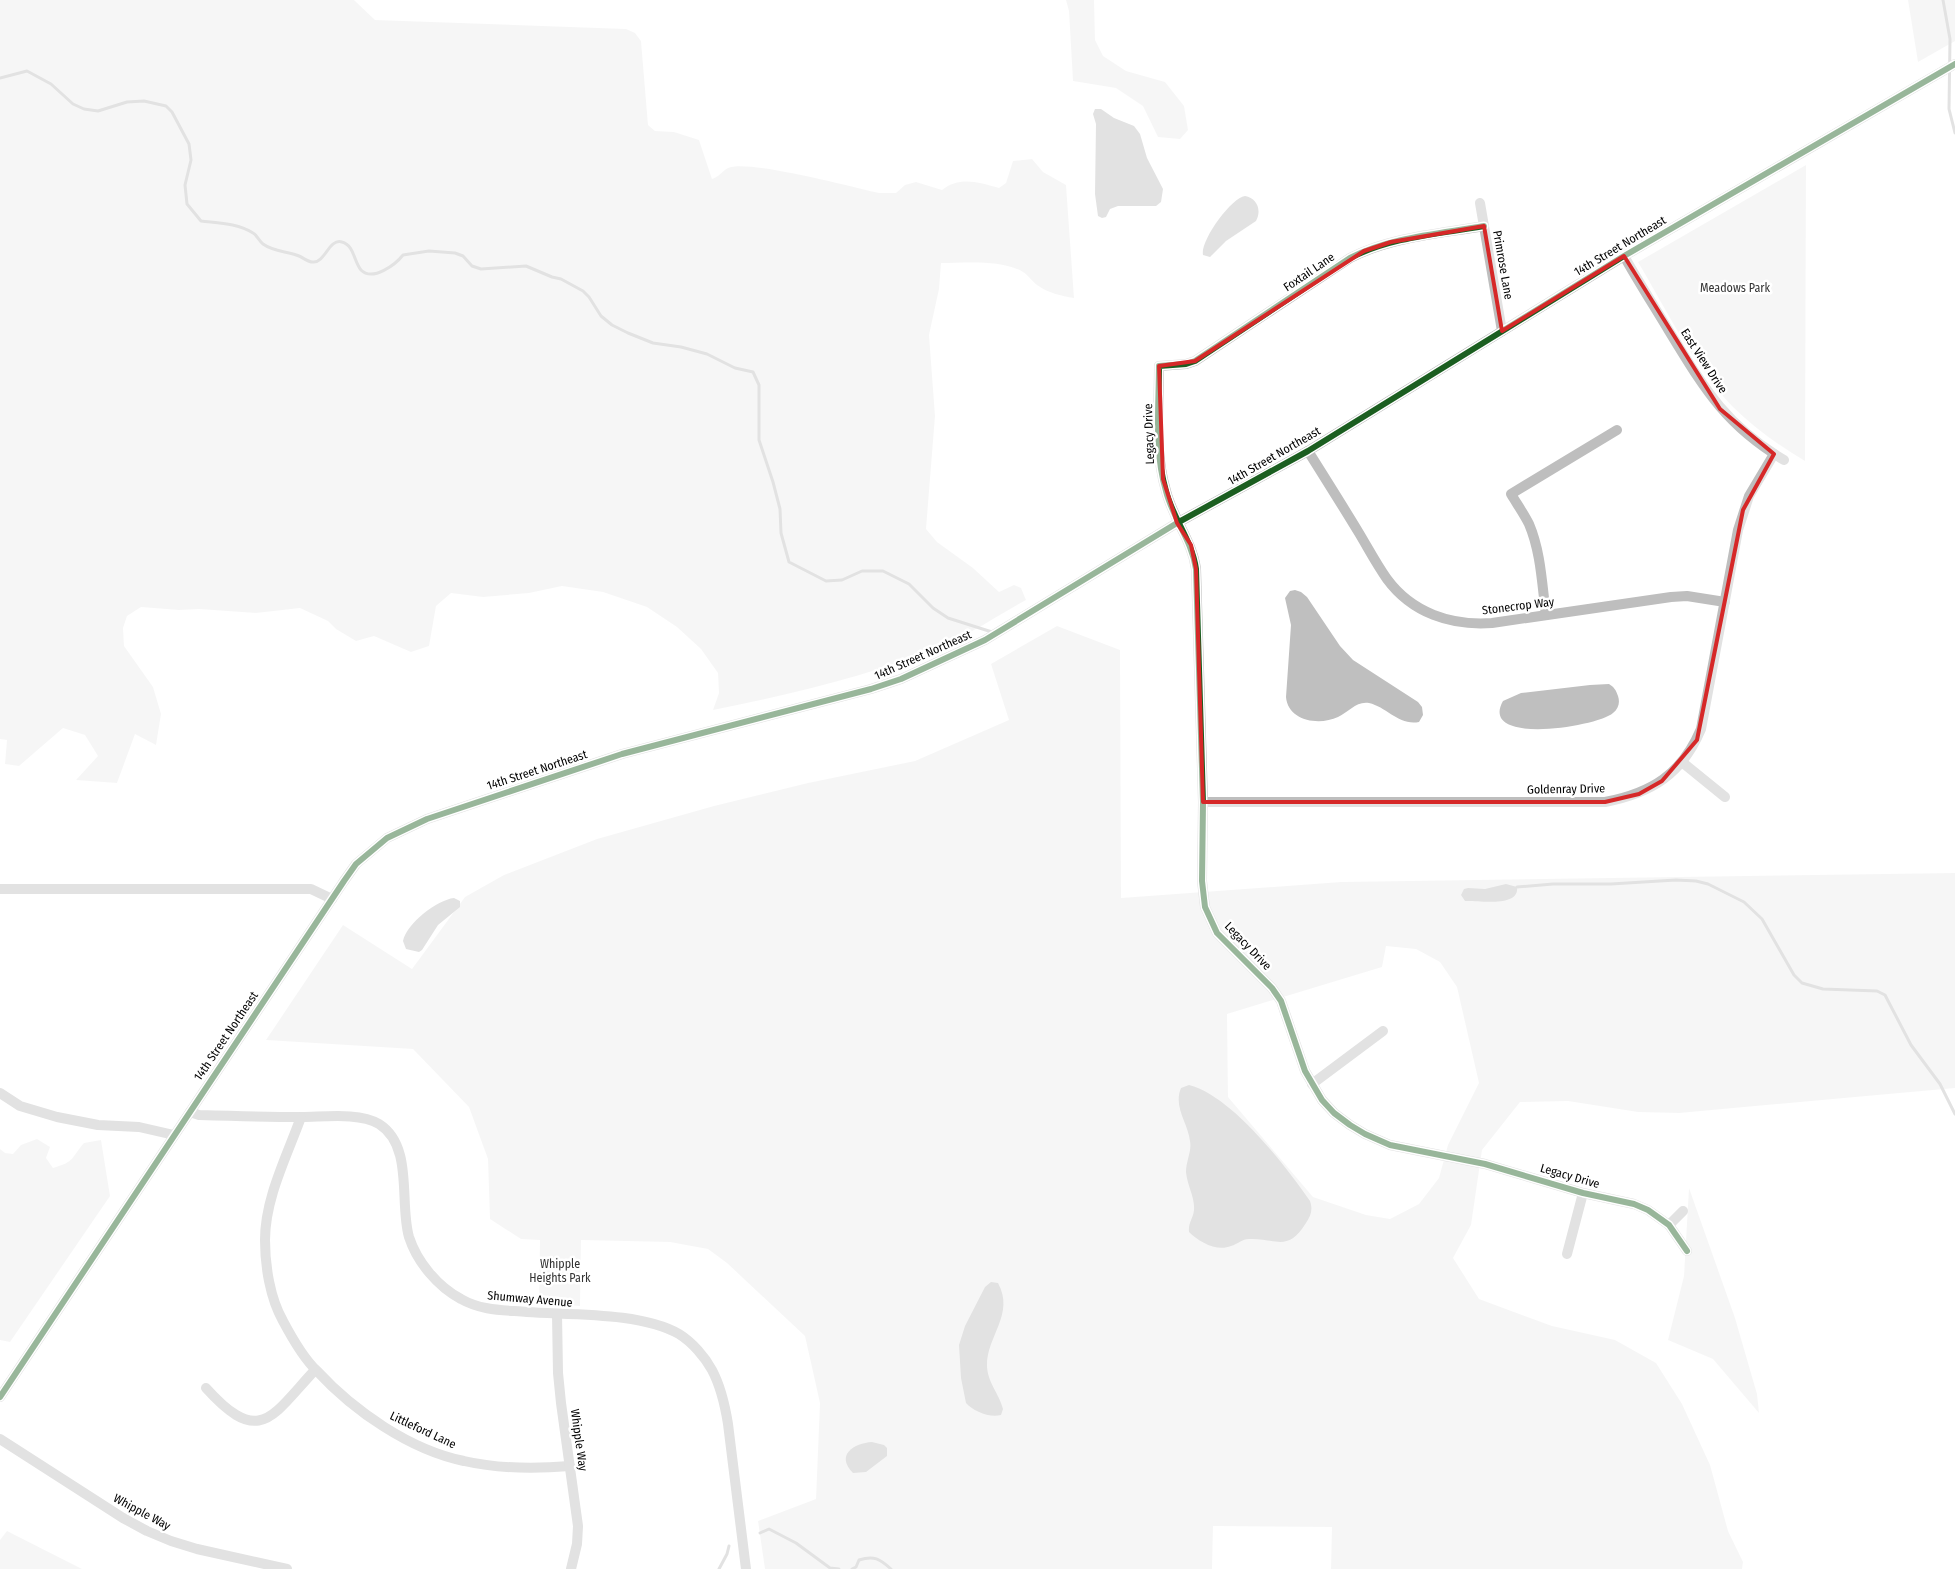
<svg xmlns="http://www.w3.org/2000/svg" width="1955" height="1569" font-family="'Fira Sans Condensed',sans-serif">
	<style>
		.green { fill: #ececec; fill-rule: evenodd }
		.water { fill: #bfbfbf }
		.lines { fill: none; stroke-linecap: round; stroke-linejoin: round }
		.stream { stroke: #bfbfbf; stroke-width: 3 }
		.minor { stroke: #bebebe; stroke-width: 10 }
		.cycleway-casing { stroke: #fff; stroke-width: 9 }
		.cycleway { stroke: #1b5e20; stroke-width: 6 }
		.marked { fill: none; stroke: #d62828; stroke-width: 4; stroke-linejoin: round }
		.labels { text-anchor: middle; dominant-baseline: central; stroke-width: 5; stroke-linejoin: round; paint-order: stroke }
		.street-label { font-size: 12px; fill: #000; stroke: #fff }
		.park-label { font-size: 12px; fill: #333; stroke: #fff }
	</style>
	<rect width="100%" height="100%" fill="#fff"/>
	<g class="green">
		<path d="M 0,0 L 354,0 L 375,20 L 626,29 L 635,33 L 641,41 L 648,125 L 655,131 L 674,132 L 699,140 L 712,179 C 719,177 722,171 728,168 C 748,159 851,187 879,193 L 896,193 L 905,185 L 916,182 L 942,190 C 959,176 979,182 999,188 L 1006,183 L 1013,161 L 1032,159 L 1043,172 L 1066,185 L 1074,298 C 1061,296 1048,293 1037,285 C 1032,281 1028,275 1023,272 C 1001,259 965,263 941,263 L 939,289 L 929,335 L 935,416 L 926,529 L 937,542 L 973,568 L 999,592 L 1014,585 L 1021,588 L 1026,600 C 1000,614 975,631 949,643 C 874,675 793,694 713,710 L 719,693 L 718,673 L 701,649 L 677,627 L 647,607 L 603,592 L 562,586 L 529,593 L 483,597 L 451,593 L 436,606 L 429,646 L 411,652 L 374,636 L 356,641 L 336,629 L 328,621 L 300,608 L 256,613 L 199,609 L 179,610 L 141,607 L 127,616 L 123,628 L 124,646 L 153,687 L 161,714 L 156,745 L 135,734 L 117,783 L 76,780 L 98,756 L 85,735 L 63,728 L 19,766 L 5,764 L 7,740 L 0,739 Z"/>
		<polygon points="1066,0 1094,0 1095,40 1103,56 1126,71 1165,82 1184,106 1188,130 1180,139 1158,137 1143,106 1116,88 1073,81 1069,11"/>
		<polygon points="1908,0 1955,0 1955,41 1918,62"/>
		<path d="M 1806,165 L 1805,461 C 1778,445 1754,428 1732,406 C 1693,365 1667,311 1638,262 Z"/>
		<path d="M 1057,626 L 1120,650 L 1121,898 L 1341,882 L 1955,873 L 1955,1088 L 1679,1113 L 1638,1112 L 1568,1101 L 1520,1102 L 1482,1150 L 1471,1225 L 1453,1258 L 1479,1299 L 1552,1326 L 1615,1340 L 1656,1363 L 1682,1404 L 1710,1465 L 1728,1531 L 1743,1562 L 1742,1569 L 1331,1569 L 1332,1527 L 1213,1526 L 1212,1569 L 765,1569 L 758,1521 L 816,1499 L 820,1403 L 805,1336 L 727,1263 L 708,1249 L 670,1242 L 581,1240 L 580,1306 L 539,1303 L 540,1240 L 521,1239 L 490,1219 L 488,1159 L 469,1107 L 413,1049 L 266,1040 L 343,925 L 412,969 L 465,897 L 504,875 L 597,839 L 714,806 L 808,783 L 915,761 L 1009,720 L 991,664 ZM 1386,946 L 1416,949 L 1440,962 L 1457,987 L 1479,1083 L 1448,1145 L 1439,1178 L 1419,1204 L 1390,1219 L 1366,1215 L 1313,1197 L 1228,1097 L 1227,1014 L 1382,967 Z"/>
		<path d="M 37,1139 L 50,1147 L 46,1158 L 53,1168 C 76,1161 70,1159 84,1143 L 101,1140 L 110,1196 L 10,1342 L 0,1340 L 0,1149 L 5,1153 L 13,1154 L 21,1145 Z"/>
		<polygon points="1689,1188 1735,1318 1757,1394 1759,1413 1713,1359 1668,1340 1684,1276"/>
		<polygon points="7,1531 82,1569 0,1569 0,1540"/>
	</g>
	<g class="water">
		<polygon points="1095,109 1101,109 1114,118 1134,126 1140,134 1147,158 1163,189 1161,202 1156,206 1118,206 1110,209 1106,217 1102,218 1098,216 1095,194 1096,124 1093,114"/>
		<path d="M 1245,196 C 1257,198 1262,210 1256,221 L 1226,241 L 1210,257 L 1203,255 C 1200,241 1231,198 1245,196 Z"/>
		<path d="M 1295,590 L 1301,592 L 1307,597 L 1340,646 L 1353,660 L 1418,702 L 1422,707 L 1423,715 L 1419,722 C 1399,726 1387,707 1369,703 C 1356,701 1349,712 1338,717 C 1319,726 1288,721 1286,697 L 1291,625 L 1285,598 L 1290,591 Z"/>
		<path d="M 1609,684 C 1614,687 1616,690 1618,696 C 1620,702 1619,708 1613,713 C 1597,727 1478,746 1503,701 L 1521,693 L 1590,685 Z"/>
		<path d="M 1506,884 L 1517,887 C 1520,907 1481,901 1468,901 L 1465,901 L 1461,895 L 1464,889 L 1468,888 L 1485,889 Z"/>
		<path d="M 454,898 L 460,901 L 460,907 L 438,925 L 422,950 L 419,952 L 406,949 L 403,941 C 407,923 437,900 454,898 Z"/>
		<path d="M 1189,1085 C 1232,1096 1285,1165 1310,1201 C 1313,1210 1311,1215 1306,1223 C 1287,1253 1277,1238 1249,1239 C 1242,1239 1238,1244 1231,1246 C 1217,1252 1199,1242 1189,1232 C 1188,1223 1193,1219 1194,1210 C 1195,1197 1187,1185 1186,1172 C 1186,1161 1192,1151 1190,1141 C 1188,1123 1173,1107 1181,1088 Z"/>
		<path d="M 991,1282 L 998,1283 C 1015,1314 987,1336 987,1365 C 987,1382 999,1393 1003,1409 L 1001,1415 C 989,1418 973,1411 966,1403 L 961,1378 L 959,1345 L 965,1326 L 985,1287 Z"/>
		<path d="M 872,1442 L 884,1445 L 887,1448 L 887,1456 L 866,1472 L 853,1473 C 835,1455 854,1443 872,1442 Z"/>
	</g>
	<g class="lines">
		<g class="stream">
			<polyline points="1943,0 1950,39 1949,109 1955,133"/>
			<path d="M 0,78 L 27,71 L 51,84 L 73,104 L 84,109 L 98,111 L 127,102 L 144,101 L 166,106 L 172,112 L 189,144 L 191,160 L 185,185 L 187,204 L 201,221 C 217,223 238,223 253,233 C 257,235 259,241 263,244 C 274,252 287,251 299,256 C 304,258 307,262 313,262 C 325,263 329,238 342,242 C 354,245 354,262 361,270 C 373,282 396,264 403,255 L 429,251 L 455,253 L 463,256 L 472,266 L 481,269 L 526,266 L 552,277 L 561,279 L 583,291 L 589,297 L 601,316 L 612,325 L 628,333 L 653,343 L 681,347 L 707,354 L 735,368 L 753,372 L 759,385 L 759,440 L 773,482 L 780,509 L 781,533 L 789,562 L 826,581 L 842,580 L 862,571 L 883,571 L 909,584 L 933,608 L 948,618 L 992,632"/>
			<polyline points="1517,887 1553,884 1611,884 1676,880 1696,881 1708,884 1744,902 1762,919 1794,975 1802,983 1823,989 1877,991 1885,995 1911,1045 1940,1084 1955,1114"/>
			<polyline points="760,1533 769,1529 796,1543 830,1568 839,1569"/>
			<polyline points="719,1569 727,1554 729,1546"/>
			<path d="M 852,1569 L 856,1567 L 859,1560 C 874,1555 880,1559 891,1569"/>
		</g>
		<g class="minor">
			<polyline points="1480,203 1502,331"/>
			<path d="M 1484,226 C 1438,234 1391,237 1350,258 L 1195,361 L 1186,364 L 1159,366 C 1159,406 1154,451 1166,491 C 1173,519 1192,540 1196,569 L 1203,802 L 1202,881 L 1205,907 L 1217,933 L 1272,988 L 1281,1001 L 1305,1071 L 1322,1100 L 1334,1113 L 1350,1125 L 1365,1134 L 1390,1145 L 1485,1164 L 1583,1193 L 1634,1204 L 1648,1210 L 1669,1225 L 1687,1251"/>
			<path d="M 1624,256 C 1638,281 1654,306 1669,331 C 1704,388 1725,425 1784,460"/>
			<path d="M 1308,451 C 1325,478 1342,505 1359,533 C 1368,548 1377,565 1387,579 C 1412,613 1451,626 1492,623 L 1671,597 L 1687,596 L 1725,602"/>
			<path d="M 1546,615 C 1542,585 1541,552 1529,524 C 1524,514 1517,504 1511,494 L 1617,430"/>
			<polyline points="1682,762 1725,797"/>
			<path d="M 1203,802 L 1605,802 C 1652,793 1682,774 1701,729 L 1738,530 L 1749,496 L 1774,454"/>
			<polyline points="0,889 311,889 332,899"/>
			<polyline points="1312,1084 1383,1031"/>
			<polyline points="0,1093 20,1106 57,1117 98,1125 139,1127 174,1135"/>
			<path d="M 190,1112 L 199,1115 C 233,1116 267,1117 301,1117 C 324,1117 359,1112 379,1124 C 414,1146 399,1203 409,1237 C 417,1262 438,1287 461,1299 C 482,1311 504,1310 527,1312 C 571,1315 641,1312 679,1334 C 692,1342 705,1357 712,1370 C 721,1387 725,1405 728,1424 L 746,1569"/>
			<path d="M 301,1117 C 287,1156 265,1198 265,1240 C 265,1266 270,1298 283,1321 C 292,1338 303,1358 317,1371 C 354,1411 410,1450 464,1461 C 499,1469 534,1469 570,1466"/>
			<polyline points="1669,1225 1683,1211"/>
			<polyline points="1567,1254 1583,1193"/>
			<polyline points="557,1314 558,1373 561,1403 578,1526 577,1544 571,1569"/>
			<path d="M 206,1388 C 260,1448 272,1416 315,1370"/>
			<polyline points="0,1397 344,881 356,864 387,838 427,819 622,754 871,689 901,679 985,640 1177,523 1308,451 1624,256 1955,64"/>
			<polyline points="0,1439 123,1518 147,1531 171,1541 197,1549 287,1569"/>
		</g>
		<defs>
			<g id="cycleway">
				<path d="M 1484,226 C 1438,234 1391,237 1350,258 L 1195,361 L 1186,364 L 1159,366 C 1159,406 1154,451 1166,491 C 1173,519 1192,540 1196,569 L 1203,802 L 1202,881 L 1205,907 L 1217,933 L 1272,988 L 1281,1001 L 1305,1071 L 1322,1100 L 1334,1113 L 1350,1125 L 1365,1134 L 1390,1145 L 1485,1164 L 1583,1193 L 1634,1204 L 1648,1210 L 1669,1225 L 1687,1251"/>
				<polyline points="0,1397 344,881 356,864 387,838 427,819 622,754 871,689 901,679 985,640 1177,523 1308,451 1624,256 1955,64"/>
			</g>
		</defs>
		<use href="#cycleway" class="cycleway-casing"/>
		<use href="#cycleway" class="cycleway"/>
	</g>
	<path d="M0 0H1955V1569H0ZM 1484,226 L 1502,331 L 1624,256 L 1720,409 L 1774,454 L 1743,510 L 1697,740 L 1662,781 L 1639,794 L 1605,802 L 1203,802 L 1196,569 L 1191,545 L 1177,523 L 1163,479 L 1159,366 L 1195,361 L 1364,251 L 1391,242 Z" fill="#fff" fill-opacity=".55" fill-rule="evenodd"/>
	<path class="marked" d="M 1484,226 L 1502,331 L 1624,256 L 1720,409 L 1774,454 L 1743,510 L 1697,740 L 1662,781 L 1639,794 L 1605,802 L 1203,802 L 1196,569 L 1191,545 L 1177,523 L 1163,479 L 1159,366 L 1195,361 L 1364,251 L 1391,242 Z"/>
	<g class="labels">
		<g class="street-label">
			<text transform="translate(1620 246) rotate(-31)">14th Street Northeast</text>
			<text transform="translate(1503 265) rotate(80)">Primrose Lane</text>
			<text transform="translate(1309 272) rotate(-34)">Foxtail Lane</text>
			<text transform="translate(1704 361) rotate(57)">East View Drive</text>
			<text transform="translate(1149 434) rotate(-92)">Legacy Drive</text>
			<text transform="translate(1274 456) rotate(-30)">14th Street Northeast</text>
			<text transform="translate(1518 606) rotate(-7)">Stonecrop Way</text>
			<text transform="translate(923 655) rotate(-24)">14th Street Northeast</text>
			<text transform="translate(537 770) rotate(-18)">14th Street Northeast</text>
			<text transform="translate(1566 789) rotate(-1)">Goldenray Drive</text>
			<text transform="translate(1248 946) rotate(46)">Legacy Drive</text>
			<text transform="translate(226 1036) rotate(-56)">14th Street Northeast</text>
			<text transform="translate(1570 1176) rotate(16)">Legacy Drive</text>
			<text transform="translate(530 1299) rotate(5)">Shumway Avenue</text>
			<text transform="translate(423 1430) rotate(25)">Littleford Lane</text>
			<text transform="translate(579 1440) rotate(82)">Whipple Way</text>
			<text transform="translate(142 1512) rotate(28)">Whipple Way</text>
		</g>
		<g class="park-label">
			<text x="1735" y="288">Meadows Park</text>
			<text x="560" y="1264">Whipple<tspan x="560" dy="14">Heights Park</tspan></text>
		</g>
	</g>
</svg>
